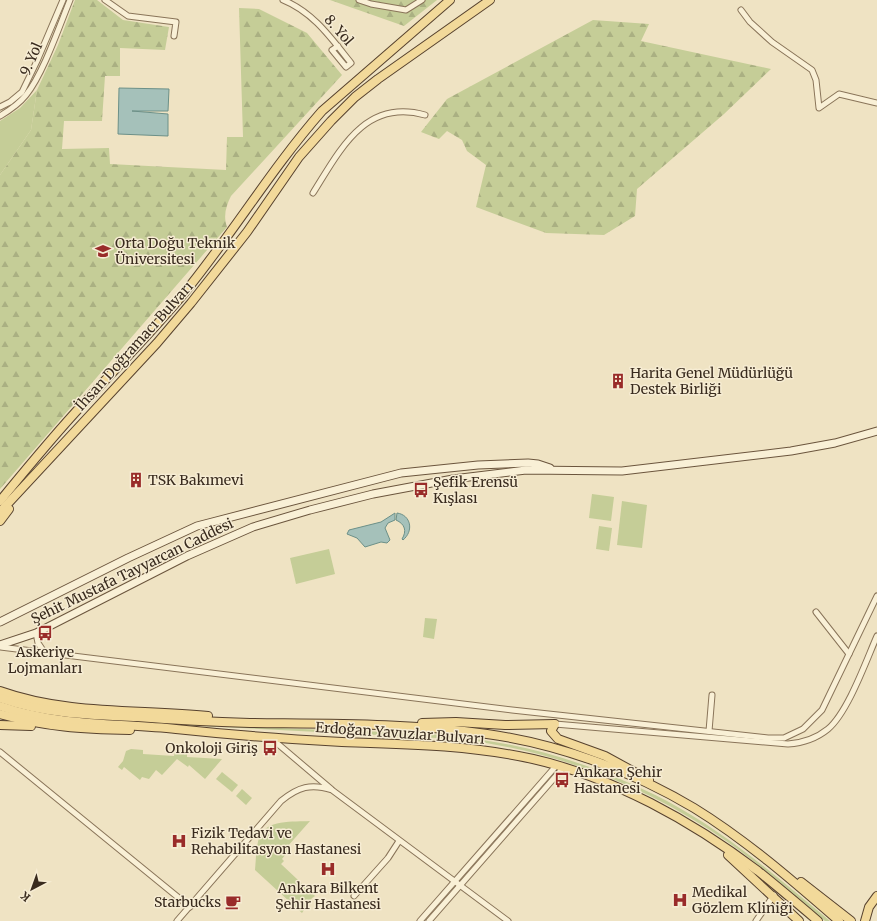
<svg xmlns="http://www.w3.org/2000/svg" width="877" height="921" font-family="Merriweather,serif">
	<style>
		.green { fill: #c5cd97 }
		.forest { fill: url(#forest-firs) }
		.water { fill: #a5c1ba; stroke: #6c9088 }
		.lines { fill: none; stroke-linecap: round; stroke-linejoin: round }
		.minor-casing { stroke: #897459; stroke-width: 7 }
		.secondary-casing { stroke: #6b553d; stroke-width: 9 }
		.primary-casing { stroke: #57422e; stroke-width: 10 }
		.minor { stroke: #f9f0d6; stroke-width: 5 }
		.secondary { stroke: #f9f0d6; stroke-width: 7 }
		.primary { stroke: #f2d99a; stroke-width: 8 }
		.labels { text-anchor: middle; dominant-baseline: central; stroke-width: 3; stroke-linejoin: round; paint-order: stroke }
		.street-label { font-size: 14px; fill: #392b1e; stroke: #f6ecd3 }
		.poi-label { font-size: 14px; fill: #392b1e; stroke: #f6ecd3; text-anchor: start }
	</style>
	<defs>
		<pattern id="forest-firs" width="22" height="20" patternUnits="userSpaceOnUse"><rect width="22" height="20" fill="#c5cd97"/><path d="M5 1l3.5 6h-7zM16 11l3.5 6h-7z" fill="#aab082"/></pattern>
	</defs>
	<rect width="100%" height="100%" fill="#efe3c3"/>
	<g class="green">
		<polygon points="37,90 31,130 0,175 0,121 20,108"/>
		<polygon points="592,494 614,497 611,521 589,518"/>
		<polygon points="622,501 647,505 642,548 617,545"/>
		<polygon points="599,526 612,528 609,551 596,549"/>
		<polygon points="329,549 335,574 296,584 290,558"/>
		<polygon points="425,618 437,619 434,639 423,637"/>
		<path d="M 160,722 C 216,724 271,728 327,730 C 378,732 431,732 482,740 C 546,749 609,771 667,801 C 727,833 778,878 830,921 L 825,921 C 793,895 762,866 729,843 C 648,786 555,750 457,739 L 160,724 Z"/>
		<polygon points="131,749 143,750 143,754 174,756 175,752 187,752 187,757 222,759 205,779 189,765 188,767 177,759 162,775 156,770 149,779 142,777 140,780 124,767 122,770 118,767 123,761 126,751"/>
		<polygon points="222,772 238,785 232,792 216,779"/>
		<polygon points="242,789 252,798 246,805 236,796"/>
		<path d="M 310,821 L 287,847 L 289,850 L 282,859 L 284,861 L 281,864 L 315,896 L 312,898 L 302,913 L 255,870 C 256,860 256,848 259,838 C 265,819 294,822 310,821 Z"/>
	</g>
	<g class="forest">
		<path d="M 75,0 L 97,0 L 123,20 L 169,27 L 165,50 L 120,48 L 120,76 L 105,76 L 102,121 L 64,121 L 62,149 L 109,148 L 110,164 L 226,170 L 227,137 L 243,137 L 239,8 L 259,9 L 307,33 L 342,75 L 231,196 C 226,206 223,216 227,227 L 0,489 L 0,175 L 31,130 L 37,90 L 58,45 Z"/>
		<polygon points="330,0 437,0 404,26"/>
		<polygon points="593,20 649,24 641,41 771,69 724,114 637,189 635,216 604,235 546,233 476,207 486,165 467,151 462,140 447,131 439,139 421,132 447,99"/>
	</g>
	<g class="water">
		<polygon points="119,88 169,89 168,111 132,111 168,114 168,136 118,134"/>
		<polygon points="395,513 395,520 388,523 385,528 390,540 387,543 381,542 365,547 357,538 347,534 349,530 381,522"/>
		<path d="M 397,513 C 411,515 414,531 403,540 L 402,539 C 407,531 405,524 396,520 Z"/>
	</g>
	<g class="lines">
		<defs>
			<g id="minor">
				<polyline points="105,0 128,16 176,22 174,36"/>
				<path d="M 283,0 C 313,12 331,38 351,63 L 346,67 L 332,50 L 338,46"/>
				<polyline points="359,0 371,4 406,10 422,0"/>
				<polyline points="741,10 750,22 772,42 812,70 816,80 819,108 839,94 877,103"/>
				<polyline points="0,107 10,102 22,92 37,61 63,0"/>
				<path d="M 0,116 C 10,110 19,104 26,95 C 43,74 59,27 70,0"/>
				<path d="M 313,193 C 340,150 365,98 425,115"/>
				<polyline points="816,612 849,654"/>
				<polyline points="36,633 38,643 44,652"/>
				<polyline points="0,647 512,710 768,738 784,738 803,729 822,710 877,596"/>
				<path d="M 555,724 L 788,744 C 802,743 817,738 828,729 C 848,712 866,661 877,636"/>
				<polyline points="709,731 712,695"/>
				<polyline points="272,739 331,789"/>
				<polyline points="0,752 190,907"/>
				<polyline points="354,896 388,858 399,841"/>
				<path d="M 177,921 L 281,801 C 298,787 311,783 332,790 L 508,921"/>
				<polyline points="420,921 556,766"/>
				<polyline points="429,921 563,768"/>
				<polyline points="756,921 774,895"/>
			</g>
			<g id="secondary">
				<polyline points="0,622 128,558 197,526 401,473 478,465 528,463 538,464 550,468"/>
				<polyline points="0,645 36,633 187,556 253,527 310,510 373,494 453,479 526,470 622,471 791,451 835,443 877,431"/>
			</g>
			<g id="primary">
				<path d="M 0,501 C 27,468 54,435 83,404 C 117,367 153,331 185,292 C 233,233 272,168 322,111 L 450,0"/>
				<polyline points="0,512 157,343 191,303 247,232 299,157 331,121 355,97 378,79 490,0"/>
				<polyline points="0,521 9,509"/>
				<path d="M 0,691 C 67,715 139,709 208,716"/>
				<path d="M 0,698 C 45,714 90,715 137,717 C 175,720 212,722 250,723 C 329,724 409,723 487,734 C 559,744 632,771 694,808 C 746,840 793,881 839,921"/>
				<path d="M 0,706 C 57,726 117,723 176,729 C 232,735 286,739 342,742 C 405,744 470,745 533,759 C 613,777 692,821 758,871 C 778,887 798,904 818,921"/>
				<path d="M 0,714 C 47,727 81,729 130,730"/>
				<polyline points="422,723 456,722 505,725 555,724 551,731 558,739 605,756 649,780"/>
				<polyline points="0,725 31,726"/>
				<polyline points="728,855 799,921"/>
				<polyline points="801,882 851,921"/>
				<polyline points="865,921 869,907 877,896"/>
			</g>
		</defs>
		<use href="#minor" class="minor-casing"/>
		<use href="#secondary" class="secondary-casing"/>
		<use href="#primary" class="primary-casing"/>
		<use href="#minor" class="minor"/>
		<use href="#secondary" class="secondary"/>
		<use href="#primary" class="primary"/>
	</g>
	<defs>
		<symbol id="university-bare" viewBox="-9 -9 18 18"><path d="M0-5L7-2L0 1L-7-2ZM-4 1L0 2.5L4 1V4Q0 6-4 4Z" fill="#992b29" stroke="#f6ecd3" stroke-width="2.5" paint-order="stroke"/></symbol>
		<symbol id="building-bare" viewBox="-9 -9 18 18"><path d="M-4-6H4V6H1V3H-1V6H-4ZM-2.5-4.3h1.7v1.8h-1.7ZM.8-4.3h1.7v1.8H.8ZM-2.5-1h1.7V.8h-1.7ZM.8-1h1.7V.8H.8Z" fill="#992b29" stroke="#f6ecd3" stroke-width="2.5" paint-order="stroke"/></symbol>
		<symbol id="bus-bare" viewBox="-9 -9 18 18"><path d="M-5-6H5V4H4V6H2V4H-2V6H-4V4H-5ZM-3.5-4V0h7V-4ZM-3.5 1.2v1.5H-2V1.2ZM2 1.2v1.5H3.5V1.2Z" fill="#992b29" stroke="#f6ecd3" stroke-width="2.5" paint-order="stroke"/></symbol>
		<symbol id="hospital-bare" viewBox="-9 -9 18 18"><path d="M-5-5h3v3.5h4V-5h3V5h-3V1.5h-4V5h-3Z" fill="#992b29" stroke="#f6ecd3" stroke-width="2.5" paint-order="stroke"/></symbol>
		<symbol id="cafe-bare" viewBox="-9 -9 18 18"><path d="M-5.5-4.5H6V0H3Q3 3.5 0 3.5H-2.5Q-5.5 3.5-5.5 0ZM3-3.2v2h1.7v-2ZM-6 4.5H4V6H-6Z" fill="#992b29" stroke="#f6ecd3" stroke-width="2.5" paint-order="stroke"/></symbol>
	</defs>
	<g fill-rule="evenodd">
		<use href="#university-bare" x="92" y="240" width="22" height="22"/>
		<use href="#building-bare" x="607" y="370" width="22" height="22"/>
		<use href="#building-bare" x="125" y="469" width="22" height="22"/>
		<use href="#bus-bare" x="410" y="479" width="22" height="22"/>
		<use href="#bus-bare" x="34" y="622" width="22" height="22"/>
		<use href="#bus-bare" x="259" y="737" width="22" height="22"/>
		<use href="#bus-bare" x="551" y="769" width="22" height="22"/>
		<use href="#hospital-bare" x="168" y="830" width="22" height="22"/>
		<use href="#hospital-bare" x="317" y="858" width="22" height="22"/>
		<use href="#hospital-bare" x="669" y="889" width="22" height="22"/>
		<use href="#cafe-bare" x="222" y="891" width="22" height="22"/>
	</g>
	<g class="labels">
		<g class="street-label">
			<text transform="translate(339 30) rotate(49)">8. Yol</text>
			<text transform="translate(31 59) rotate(-66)">9. Yol</text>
			<text transform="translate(134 346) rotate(-48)">İhsan Doğramacı Bulvarı</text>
			<text transform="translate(132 571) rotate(-26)">Şehit Mustafa Tayyarcan Caddesi</text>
			<text transform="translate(400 733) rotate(4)">Erdoğan Yavuzlar Bulvarı</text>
		</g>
		<g class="poi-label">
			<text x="115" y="243">Orta Doğu Teknik<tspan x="115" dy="16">Üniversitesi</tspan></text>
			<text x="630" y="373">Harita Genel Müdürlüğü<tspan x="630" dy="16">Destek Birliği</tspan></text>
			<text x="148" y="480">TSK Bakımevi</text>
			<text x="433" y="482">Şefik Erensü<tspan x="433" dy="16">Kışlası</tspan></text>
			<text x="45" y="652" text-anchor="middle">Askeriye<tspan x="45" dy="16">Lojmanları</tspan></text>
			<text x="258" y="748" text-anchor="end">Onkoloji Giriş</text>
			<text x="574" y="772">Ankara Şehir<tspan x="574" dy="16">Hastanesi</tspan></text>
			<text x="191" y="833">Fizik Tedavi ve<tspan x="191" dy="16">Rehabilitasyon Hastanesi</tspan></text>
			<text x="328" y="888" text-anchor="middle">Ankara Bilkent<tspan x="328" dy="16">Şehir Hastanesi</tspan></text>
			<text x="692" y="892">Medikal<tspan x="692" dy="16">Gözlem Kliniği</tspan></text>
			<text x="221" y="902" text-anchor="end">Starbucks</text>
		</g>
	</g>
	<g transform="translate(32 889) rotate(221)" stroke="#f6ecd3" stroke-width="3" paint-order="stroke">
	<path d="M0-3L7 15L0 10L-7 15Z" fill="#392b1e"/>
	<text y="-6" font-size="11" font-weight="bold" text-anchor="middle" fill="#392b1e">K</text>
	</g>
</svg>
